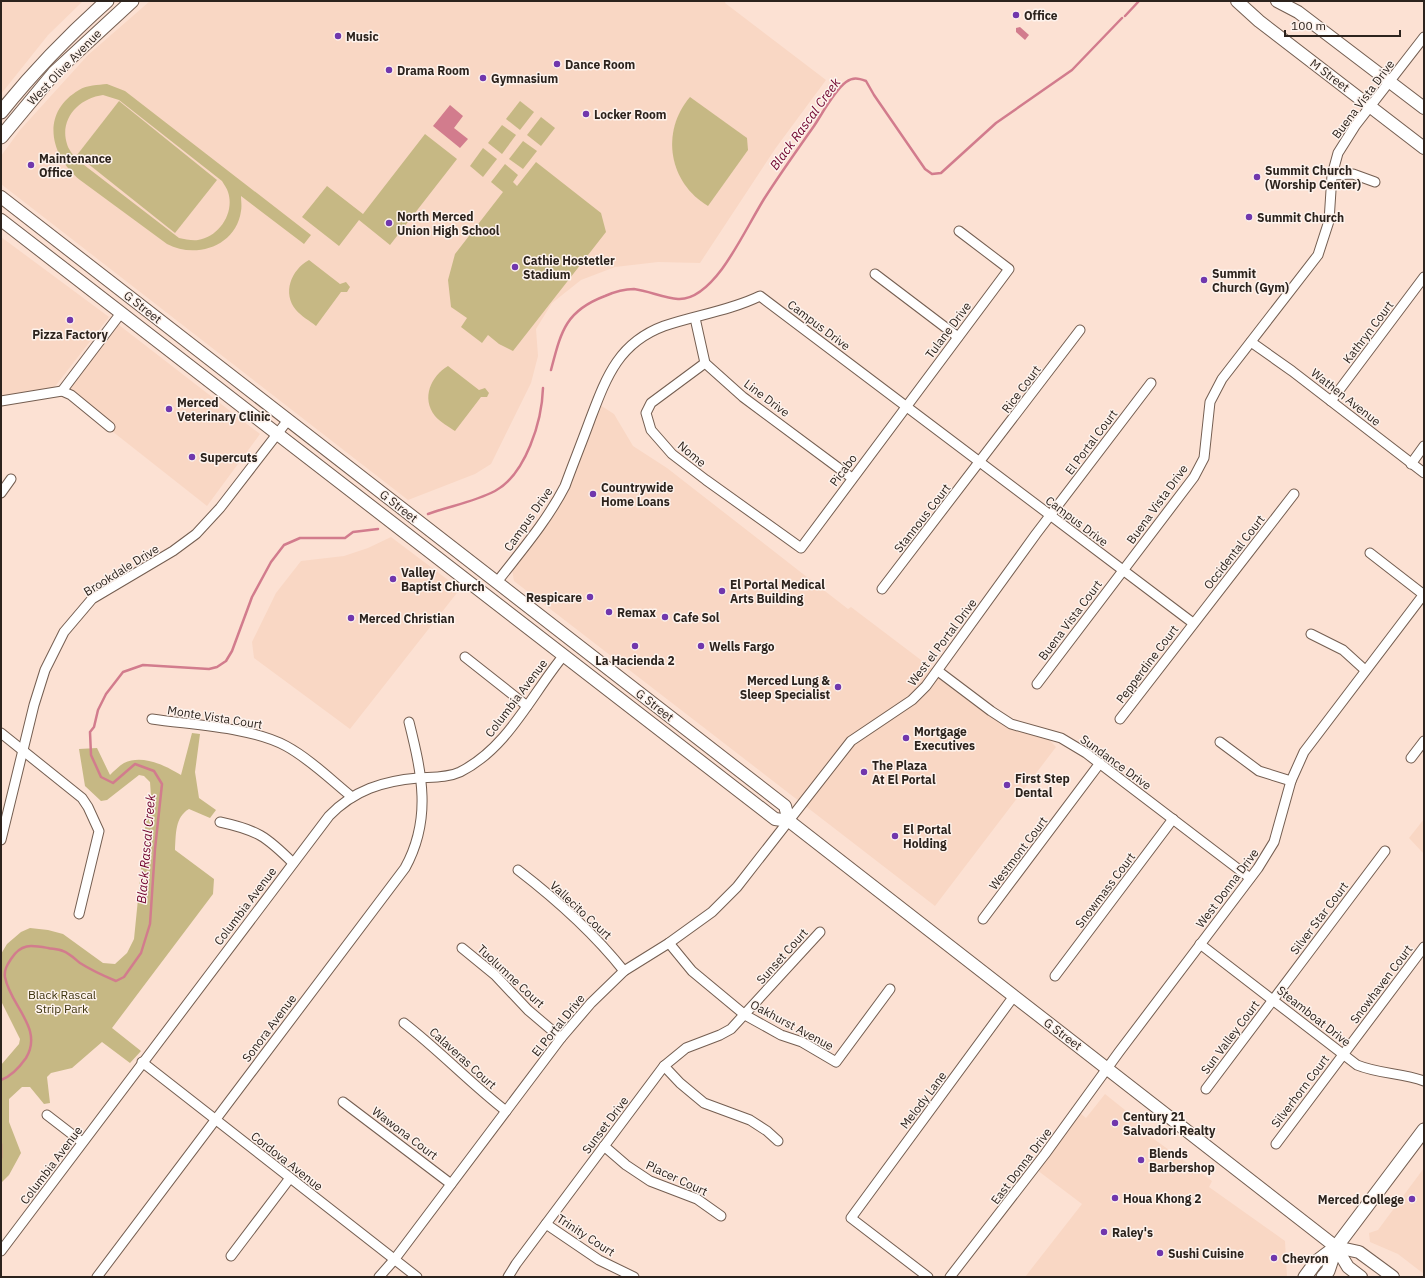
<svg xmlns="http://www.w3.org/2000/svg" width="1425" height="1278" font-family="'IBM Plex Sans',sans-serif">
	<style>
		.built { fill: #f9d7c4 }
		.green { fill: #c6b884; fill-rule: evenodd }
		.water { fill: #d27c8d }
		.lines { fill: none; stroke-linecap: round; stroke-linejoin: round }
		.stream { stroke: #d27c8d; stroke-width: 2.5 }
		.minor-casing { stroke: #745e51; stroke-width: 11 }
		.tertiary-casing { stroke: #745e51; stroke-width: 14 }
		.secondary-casing { stroke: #745e51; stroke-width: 15 }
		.minor { stroke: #fff; stroke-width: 9 }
		.tertiary { stroke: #fff; stroke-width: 12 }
		.secondary { stroke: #fff; stroke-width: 13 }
		.poi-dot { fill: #7037ad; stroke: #fdf2ec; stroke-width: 1.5 }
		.labels { text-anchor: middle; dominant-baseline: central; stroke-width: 3; stroke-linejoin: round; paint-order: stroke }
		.poi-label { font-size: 12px; font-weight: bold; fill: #2c231d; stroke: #fdf2ec; text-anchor: start }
		.street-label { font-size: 12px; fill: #2c231d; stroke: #fdf2ec }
		.park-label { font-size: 12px; fill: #3d330d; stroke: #fdf2ec }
		.water-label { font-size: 13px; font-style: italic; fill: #6e002c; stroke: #fdf2ec }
	</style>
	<rect width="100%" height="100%" fill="#fce1d3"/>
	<g class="built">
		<polygon points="1,1 83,1 48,35 1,94"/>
		<polygon points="150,1 726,1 725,3 826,80 775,149 700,263 658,262 615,267 581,280 552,303 536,329 538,356 531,383 491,464 475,474 408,500 1,184 1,156 20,130 88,55"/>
		<polygon points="1,237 109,317 53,389 1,399"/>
		<polygon points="119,325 260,434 207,506 65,394"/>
		<polygon points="600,405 614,414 633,446 667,468 848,609 851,607 950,682 1000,715 1041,731 1056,747 935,906 514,581 512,569 565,495"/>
		<polygon points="391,537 460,589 350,729 254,658 252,642 276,593 301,561 344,556 368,548"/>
		<polygon points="1424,819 1424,854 1409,838"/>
		<polygon points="1105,1094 1140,1122 1140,1129 1212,1181 1209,1187 1285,1241 1287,1277 1025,1277 1082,1204 1037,1170 1079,1112 1086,1118"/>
		<polygon points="1424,1168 1424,1274 1398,1254 1370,1242 1369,1233 1378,1230"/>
	</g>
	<g class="green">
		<path d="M 107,84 L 125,91 L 311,235 L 304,244 L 241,196 C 241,200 242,206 241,211 C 236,247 195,259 167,244 L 80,180 C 50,155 40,113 79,90 C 87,85 98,85 107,84 ZM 103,95 L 119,100 L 222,181 C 224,185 227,188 228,192 C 235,213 219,237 198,240 C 192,241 185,239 179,238 L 75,158 C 73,154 68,149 67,144 C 59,119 79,98 103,95 Z"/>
		<path d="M 690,97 L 747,138 L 748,150 L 708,206 C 669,183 660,132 690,97 Z"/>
		<polygon points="119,101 217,180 175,233 77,155"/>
		<polygon points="520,101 534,112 520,130 506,119"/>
		<polygon points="541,117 555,128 541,146 527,135"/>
		<polygon points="502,125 516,135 502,154 488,143"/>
		<polygon points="425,134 457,159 390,245 359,220 339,246 302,217 327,186 363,214"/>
		<polygon points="523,141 537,151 523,169 509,159"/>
		<polygon points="483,148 497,159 483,177 470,166"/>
		<polygon points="536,162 601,213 606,232 513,351 499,344 488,335 482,343 461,327 467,318 451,307 448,280 455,254 503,192 491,182 505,164 518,175 513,182 517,186"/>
		<path d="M 309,260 L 340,284 L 346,282 L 350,287 L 347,292 L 341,292 L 316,326 C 310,321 301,316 296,310 C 282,293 291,270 309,260 Z"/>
		<path d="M 448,366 L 479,390 L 485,388 L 489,393 L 487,397 L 481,397 L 455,431 C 449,427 440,422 435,416 C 421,398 431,376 448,366 Z"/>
		<path d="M 192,733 L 200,734 L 195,772 L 199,798 L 216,810 L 210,818 L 189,809 C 175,817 176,834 175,850 L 214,879 L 213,894 L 112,1028 L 141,1051 L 130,1063 L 102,1042 L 72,1068 L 51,1073 L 47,1077 L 50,1103 L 44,1104 L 30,1087 L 22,1087 L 9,1099 L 9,1122 L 21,1153 L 9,1175 L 1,1183 L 1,1065 L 19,1044 L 20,1039 L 1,1001 L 1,954 L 7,944 L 21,932 L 30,928 L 48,930 L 63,934 L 103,963 L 115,964 L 127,953 L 134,939 L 146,819 L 151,796 L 150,782 L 144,776 L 139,775 L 107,800 L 101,801 L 85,786 L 79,749 L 97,748 L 110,775 C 114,771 119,766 124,763 C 143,754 166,766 181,775 Z"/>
	</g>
	<g class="water">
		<polygon points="1020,27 1029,35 1025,40 1016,32 1016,28"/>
		<polygon points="450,105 463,116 454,128 468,139 460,148 433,126"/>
	</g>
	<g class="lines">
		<g class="stream">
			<polyline points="1125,16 1139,1"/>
			<path d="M 551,370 C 561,332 565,311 605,296 C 614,292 624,289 634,289 C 649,291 664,298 678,299 C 696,300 713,281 722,269 C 738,247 750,222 764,199 C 780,174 797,150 814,126 C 822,114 834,91 846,82 C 853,77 858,78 866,81 L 874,95 L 925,169 L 932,174 L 941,173 L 996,123 L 1072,70 L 1122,18"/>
			<path d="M 428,514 C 450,506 474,502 495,491 C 526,474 542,421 543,388"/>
			<path d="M 1,1080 C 12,1076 19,1068 26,1058 C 44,1028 10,1006 5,977 C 4,970 7,965 11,959 C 21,943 31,945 48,948 C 52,949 58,949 63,951 C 69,953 75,959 80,963 C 91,970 104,976 116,981 L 124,977 L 141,953 L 150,924 L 155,849 L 162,784 L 154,771 L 135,764 L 113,783 L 101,777 L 91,755 L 90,732 L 94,727 L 98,710 L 106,694 L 123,672 L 143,665 L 209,669 L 217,667 L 226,661 L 232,651 L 252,597 L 271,562 L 284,545 L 300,538 L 345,538 L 353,532 L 378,529"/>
			<polyline points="1,1144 1,1158"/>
		</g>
		<defs>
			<g id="minor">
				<polyline points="1332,175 1353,174 1375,182"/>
				<polyline points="875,274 958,337"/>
				<polyline points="695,318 705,363 743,397 852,478"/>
				<polyline points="1251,342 1292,371 1424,473"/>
				<polyline points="705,363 651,403 646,413 651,430 672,454 706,480 801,548 1009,269 959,231"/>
				<polyline points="62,391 121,313"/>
				<polyline points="1,401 62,391 71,395 110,427"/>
				<polyline points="1331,401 1424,277"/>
				<polyline points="1411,464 1424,446"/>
				<polyline points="1,493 11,479"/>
				<polyline points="1370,553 1424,595"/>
				<path d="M 497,582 C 521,551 547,521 565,486 C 573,464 582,442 590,420 C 606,378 618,343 664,326 C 696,315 729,311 760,296 L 1193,623"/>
				<polyline points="882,589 1080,330"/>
				<polyline points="1311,634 1343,650 1365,670"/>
				<polyline points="465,657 527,706"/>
				<polyline points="938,671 991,711 1011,724 1061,738 1086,753 1250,878"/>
				<polyline points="1037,684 1194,477 1204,458 1210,402 1222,379 1318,255 1329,221 1332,175 1338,153 1355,126 1424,37"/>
				<path d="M 152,719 C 192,725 251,727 286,746 C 310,759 331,780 352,797"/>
				<polyline points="1120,719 1294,494"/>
				<polyline points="1,733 82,798 88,807 99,831 79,914"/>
				<polyline points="1220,742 1259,771 1291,781"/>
				<polyline points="1411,758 1424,741"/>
				<path d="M 220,822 C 257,830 266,836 293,863"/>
				<polyline points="1,840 34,705 45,670 64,632 92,599 173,551 196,534 220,508 288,420"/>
				<path d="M 518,870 C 557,900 593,932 624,971"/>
				<polyline points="983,919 1100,763"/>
				<polyline points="669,943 692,971 745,1015 781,1035 802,1042 836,1062 890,989"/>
				<path d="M 1200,944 L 1357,1065 C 1379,1074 1402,1073 1424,1081"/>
				<polyline points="462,948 495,975 528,1010 561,1038"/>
				<polyline points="1055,976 1173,819"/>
				<path d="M 404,1023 C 440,1051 470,1083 506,1111"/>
				<polyline points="142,1062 417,1277"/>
				<polyline points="664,1066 680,1083 704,1103 750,1120 767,1131 778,1141"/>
				<polyline points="1206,1089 1385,851"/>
				<polyline points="343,1102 451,1184"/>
				<polyline points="47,1115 82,1142"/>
				<polyline points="1276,1144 1424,947"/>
				<polyline points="604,1146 626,1165 650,1181 697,1199 721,1216"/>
				<polyline points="546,1224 599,1260 634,1277"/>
				<path d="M 1,1251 L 329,816 C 354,790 383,781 418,778 C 432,777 447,778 460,772 C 508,748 531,695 564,655"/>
				<polyline points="231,1256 290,1178"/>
				<path d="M 97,1277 L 405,868 C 432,819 422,774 409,722"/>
				<polyline points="379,1277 394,1260 561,1038 591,1003 624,971 669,943 712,912 737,887 851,741 912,700 926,686 1036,534 1151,383"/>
				<polyline points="508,1277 516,1264 664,1066 686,1048 720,1035 731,1029 820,932"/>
				<polyline points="928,1277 851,1218 1014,996"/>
				<polyline points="950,1277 1045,1154 1119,1052 1258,868 1274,842 1291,781 1304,752 1424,594"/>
			</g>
			<g id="tertiary">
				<polyline points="1237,1 1259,21 1424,148"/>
				<polyline points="1277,1 1298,12 1424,108"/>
				<polyline points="1,197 785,806 789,821"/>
				<polyline points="1,220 775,819 789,821 1336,1247 1348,1267 1361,1277"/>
				<polyline points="1336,1247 1359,1252 1393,1277"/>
			</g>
			<g id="secondary">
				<path d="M 1,112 C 33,72 69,35 107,1"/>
				<polyline points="1,137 55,72 132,1"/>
				<polyline points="1305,1277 1316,1262 1336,1247 1424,1130"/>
				<polyline points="1323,1277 1328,1271 1336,1247"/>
			</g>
		</defs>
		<use href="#minor" class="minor-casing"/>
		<use href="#tertiary" class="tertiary-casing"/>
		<use href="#secondary" class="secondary-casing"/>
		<use href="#minor" class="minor"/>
		<use href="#tertiary" class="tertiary"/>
		<use href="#secondary" class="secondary"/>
	</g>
	<g class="poi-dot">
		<circle cx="1016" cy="15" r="4"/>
		<circle cx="338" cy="36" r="4"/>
		<circle cx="557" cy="64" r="4"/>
		<circle cx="389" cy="70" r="4"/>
		<circle cx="483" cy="78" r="4"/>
		<circle cx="586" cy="114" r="4"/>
		<circle cx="31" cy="165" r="4"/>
		<circle cx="1257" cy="177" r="4"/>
		<circle cx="1249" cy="217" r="4"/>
		<circle cx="389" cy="223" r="4"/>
		<circle cx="515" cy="267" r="4"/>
		<circle cx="1204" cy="280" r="4"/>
		<circle cx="70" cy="320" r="4"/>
		<circle cx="169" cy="409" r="4"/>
		<circle cx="192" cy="457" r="4"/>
		<circle cx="593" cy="494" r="4"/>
		<circle cx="393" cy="579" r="4"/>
		<circle cx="722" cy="591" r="4"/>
		<circle cx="590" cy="597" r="4"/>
		<circle cx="609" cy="612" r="4"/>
		<circle cx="665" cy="617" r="4"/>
		<circle cx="351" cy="618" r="4"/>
		<circle cx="635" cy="646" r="4"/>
		<circle cx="701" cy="646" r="4"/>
		<circle cx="838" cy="687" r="4"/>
		<circle cx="906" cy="738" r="4"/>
		<circle cx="864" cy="772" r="4"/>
		<circle cx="1007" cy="785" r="4"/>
		<circle cx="895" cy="836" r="4"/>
		<circle cx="1115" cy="1123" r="4"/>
		<circle cx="1141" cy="1160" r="4"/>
		<circle cx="1115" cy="1198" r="4"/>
		<circle cx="1412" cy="1199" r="4"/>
		<circle cx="1104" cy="1232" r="4"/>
		<circle cx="1160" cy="1253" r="4"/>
		<circle cx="1274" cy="1258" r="4"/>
	</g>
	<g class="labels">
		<g class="poi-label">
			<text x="1024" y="15">Office</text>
			<text x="346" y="36">Music</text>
			<text x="565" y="64">Dance Room</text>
			<text x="397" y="70">Drama Room</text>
			<text x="491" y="78">Gymnasium</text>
			<text x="594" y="114">Locker Room</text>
			<text x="39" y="158">Maintenance<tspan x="39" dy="14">Office</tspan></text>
			<text x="1265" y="170">Summit Church<tspan x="1265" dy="14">(Worship Center)</tspan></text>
			<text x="397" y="216">North Merced<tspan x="397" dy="14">Union High School</tspan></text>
			<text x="1257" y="217">Summit Church</text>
			<text x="523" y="260">Cathie Hostetler<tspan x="523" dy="14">Stadium</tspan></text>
			<text x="1212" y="273">Summit<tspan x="1212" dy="14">Church (Gym)</tspan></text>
			<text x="70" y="334" text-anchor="middle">Pizza Factory</text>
			<text x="177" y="402">Merced<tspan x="177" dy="14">Veterinary Clinic</tspan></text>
			<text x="200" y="457">Supercuts</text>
			<text x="601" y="487">Countrywide<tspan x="601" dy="14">Home Loans</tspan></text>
			<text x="401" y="572">Valley<tspan x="401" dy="14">Baptist Church</tspan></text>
			<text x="730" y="584">El Portal Medical<tspan x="730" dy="14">Arts Building</tspan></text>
			<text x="582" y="597" text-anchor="end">Respicare</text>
			<text x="617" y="612">Remax</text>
			<text x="673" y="617">Cafe Sol</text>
			<text x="359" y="618">Merced Christian</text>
			<text x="709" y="646">Wells Fargo</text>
			<text x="635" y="660" text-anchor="middle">La Hacienda 2</text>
			<text x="830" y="680" text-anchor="end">Merced Lung &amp;<tspan x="830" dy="14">Sleep Specialist</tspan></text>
			<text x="914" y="731">Mortgage<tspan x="914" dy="14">Executives</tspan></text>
			<text x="872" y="765">The Plaza<tspan x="872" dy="14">At El Portal</tspan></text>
			<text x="1015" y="778">First Step<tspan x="1015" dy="14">Dental</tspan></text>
			<text x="903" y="829">El Portal<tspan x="903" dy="14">Holding</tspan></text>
			<text x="1123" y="1116">Century 21<tspan x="1123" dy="14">Salvadori Realty</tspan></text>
			<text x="1149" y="1153">Blends<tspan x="1149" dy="14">Barbershop</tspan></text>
			<text x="1123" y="1198">Houa Khong 2</text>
			<text x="1404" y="1199" text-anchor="end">Merced College</text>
			<text x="1112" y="1232">Raley's</text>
			<text x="1168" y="1253">Sushi Cuisine</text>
			<text x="1282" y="1258">Chevron</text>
		</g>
		<g class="street-label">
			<text transform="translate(64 67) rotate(-46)">West Olive Avenue</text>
			<text transform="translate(1330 75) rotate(37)">M Street</text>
			<text transform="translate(1363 99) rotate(-53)">Buena Vista Drive</text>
			<text transform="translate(143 307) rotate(38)">G Street</text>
			<text transform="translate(819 325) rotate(37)">Campus Drive</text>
			<text transform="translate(948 330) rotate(-53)">Tulane Drive</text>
			<text transform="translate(1368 332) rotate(-53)">Kathryn Court</text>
			<text transform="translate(1021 389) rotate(-53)">Rice Court</text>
			<text transform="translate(1346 397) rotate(38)">Wathen Avenue</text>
			<text transform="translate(767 398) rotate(37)">Line Drive</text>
			<text transform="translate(1091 442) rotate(-53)">El Portal Court</text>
			<text transform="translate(692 454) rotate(40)">Nome</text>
			<text transform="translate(843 470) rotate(-53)">Picabo</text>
			<text transform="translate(1157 504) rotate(-54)">Buena Vista Drive</text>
			<text transform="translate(399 506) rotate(38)">G Street</text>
			<text transform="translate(922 518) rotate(-52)">Stannous Court</text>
			<text transform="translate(528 519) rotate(-55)">Campus Drive</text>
			<text transform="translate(1077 521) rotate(37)">Campus Drive</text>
			<text transform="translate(1234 552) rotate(-52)">Occidental Court</text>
			<text transform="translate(121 570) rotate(-32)">Brookdale Drive</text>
			<text transform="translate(1070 620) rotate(-53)">Buena Vista Court</text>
			<text transform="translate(942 642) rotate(-53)">West el Portal Drive</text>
			<text transform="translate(1147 664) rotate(-53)">Pepperdine Court</text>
			<text transform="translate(516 698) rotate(-53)">Columbia Avenue</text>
			<text transform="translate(655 705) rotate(38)">G Street</text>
			<text transform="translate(215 717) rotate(9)">Monte Vista Court</text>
			<text transform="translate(1116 762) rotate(36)">Sundance Drive</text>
			<text transform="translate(1018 853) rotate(-53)">Westmont Court</text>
			<text transform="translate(1227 888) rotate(-53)">West Donna Drive</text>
			<text transform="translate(1105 890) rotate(-53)">Snowmass Court</text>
			<text transform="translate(245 906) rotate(-53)">Columbia Avenue</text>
			<text transform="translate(581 910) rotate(43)">Vallecito Court</text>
			<text transform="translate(1319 918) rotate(-53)">Silver Star Court</text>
			<text transform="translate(782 956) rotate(-48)">Sunset Court</text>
			<text transform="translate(511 976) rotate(43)">Tuolumne Court</text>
			<text transform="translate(1381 984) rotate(-53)">Snowhaven Court</text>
			<text transform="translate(1314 1016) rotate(38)">Steamboat Drive</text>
			<text transform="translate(558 1025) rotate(-51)">El Portal Drive</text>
			<text transform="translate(792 1025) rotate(28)">Oakhurst Avenue</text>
			<text transform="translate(269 1028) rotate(-53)">Sonora Avenue</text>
			<text transform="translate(1063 1034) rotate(37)">G Street</text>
			<text transform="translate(1230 1037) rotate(-53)">Sun Valley Court</text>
			<text transform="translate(463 1058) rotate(42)">Calaveras Court</text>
			<text transform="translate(1300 1091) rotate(-53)">Silverhorn Court</text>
			<text transform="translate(923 1100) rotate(-53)">Melody Lane</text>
			<text transform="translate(605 1125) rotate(-53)">Sunset Drive</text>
			<text transform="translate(405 1133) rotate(37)">Wawona Court</text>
			<text transform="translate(287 1161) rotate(38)">Cordova Avenue</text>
			<text transform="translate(51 1165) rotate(-53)">Columbia Avenue</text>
			<text transform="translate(1021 1166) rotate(-53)">East Donna Drive</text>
			<text transform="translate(677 1178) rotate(25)">Placer Court</text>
			<text transform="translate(586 1235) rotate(33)">Trinity Court</text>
		</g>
		<g class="park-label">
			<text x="62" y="994">Black Rascal<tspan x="62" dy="14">Strip Park</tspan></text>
		</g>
		<g class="water-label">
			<text transform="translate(805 124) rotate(-54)">Black Rascal Creek</text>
			<text transform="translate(146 849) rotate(-85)">Black Rascal Creek</text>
		</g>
	</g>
	<rect width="1425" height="1278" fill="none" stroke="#2c231d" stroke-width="4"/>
	<path d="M1285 30v6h115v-6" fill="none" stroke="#2c231d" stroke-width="2"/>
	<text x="1291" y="30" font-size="12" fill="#2c231d" stroke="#fdf2ec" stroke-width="3" paint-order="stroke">100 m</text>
</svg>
